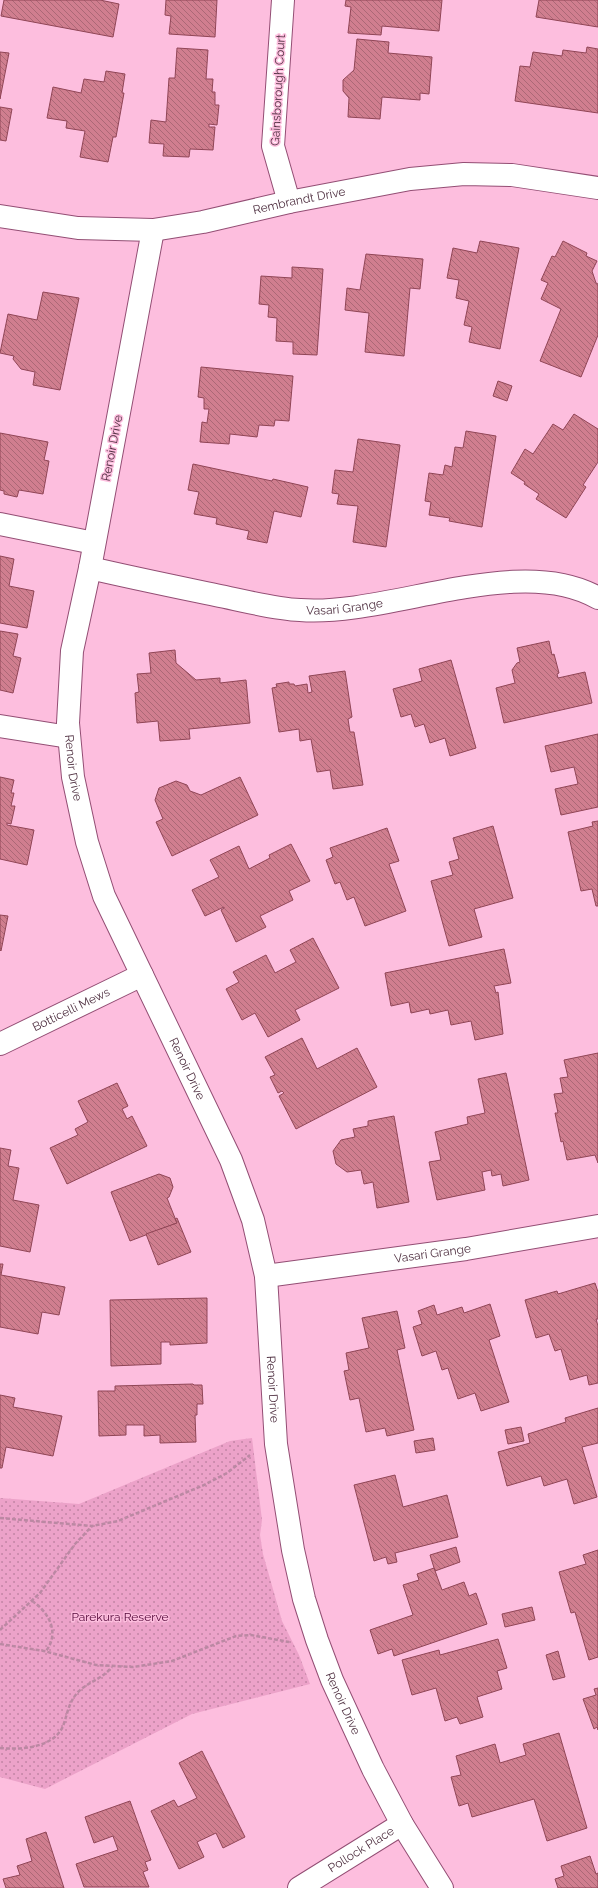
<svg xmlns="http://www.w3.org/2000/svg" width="598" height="1888" font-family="Raleway,sans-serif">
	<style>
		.grass { fill: url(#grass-dots) }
		.building { fill: url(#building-back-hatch); stroke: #904556 }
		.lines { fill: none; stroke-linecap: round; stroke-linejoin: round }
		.minor-casing { stroke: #934e74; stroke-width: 24 }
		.path { stroke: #bb88a3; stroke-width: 2.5; stroke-dasharray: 4 2; stroke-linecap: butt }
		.minor { stroke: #fff; stroke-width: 22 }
		.labels { text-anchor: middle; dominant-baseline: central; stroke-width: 3; stroke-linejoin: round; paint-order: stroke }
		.street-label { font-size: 12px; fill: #4f3041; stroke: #fdbede }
		.park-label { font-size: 12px; fill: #520738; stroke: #fdbede }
	</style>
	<defs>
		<pattern id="grass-dots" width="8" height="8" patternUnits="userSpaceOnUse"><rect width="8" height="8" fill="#eca2c9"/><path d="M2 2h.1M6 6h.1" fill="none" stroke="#c284a5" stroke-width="1.8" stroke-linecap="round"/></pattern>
		<pattern id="building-back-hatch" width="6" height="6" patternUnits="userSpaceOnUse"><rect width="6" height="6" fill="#d07e8f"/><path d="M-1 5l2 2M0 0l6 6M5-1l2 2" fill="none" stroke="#ab6876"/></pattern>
	</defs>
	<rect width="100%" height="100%" fill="#fdbede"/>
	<polygon class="grass" points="252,1438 262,1520 260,1535 263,1554 282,1621 299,1655 310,1684 192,1714 45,1789 0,1777 0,1498 79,1504 230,1441"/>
	<g class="building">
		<polygon points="4,0 100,0 119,4 113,37 1,16"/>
		<polygon points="166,0 217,0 215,37 169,34 171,16 165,15"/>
		<polygon points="346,0 442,0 439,31 382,26 381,35 348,33 351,7 345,6"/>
		<polygon points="539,0 598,0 598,27 536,17"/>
		<polygon points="357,39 389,42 388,53 432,57 429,94 420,93 420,100 382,97 380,119 348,117 349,98 343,91 343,80 354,70"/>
		<polygon points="587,47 598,49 598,113 515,101 520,66 530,67 533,52 562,56 563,50 586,53"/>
		<polygon points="177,48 208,50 206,79 213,79 212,92 215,92 215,105 219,105 217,125 209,124 209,127 215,127 213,150 190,149 189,157 163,156 164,144 149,143 151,120 166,122 169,78 175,78"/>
		<polygon points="0,52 9,53 0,99"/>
		<polygon points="106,71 125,74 122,93 124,93 116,137 113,137 108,162 80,157 85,131 66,128 67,121 47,118 53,87 81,93 84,79 104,82"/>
		<polygon points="0,107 12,109 6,141 0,140"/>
		<polygon points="480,241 519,248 500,349 469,342 472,327 464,325 469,301 456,298 459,280 447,278 453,248 477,253"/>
		<polygon points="563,241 587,253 586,256 597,261 592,271 596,283 598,284 598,335 581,377 540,361 561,309 541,299 548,283 541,280 552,256 555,257"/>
		<polygon points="366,254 423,259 420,289 410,288 404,356 365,352 369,313 345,310 347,288 360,290"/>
		<polygon points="292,267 323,269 317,355 293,354 293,342 276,341 277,318 268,317 269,305 259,304 261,276 292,278"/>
		<polygon points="43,292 79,298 60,390 33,385 35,372 21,369 13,359 14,356 0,353 8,314 37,320"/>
		<polygon points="201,367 293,376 289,421 275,420 274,426 259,425 257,437 230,434 229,444 200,442 202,422 207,423 209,409 204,409 204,398 198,397"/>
		<polygon points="498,381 512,386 507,401 493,396"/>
		<polygon points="574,414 598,429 598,462 583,485 586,487 566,518 536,499 539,494 524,484 525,482 511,473 525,449 533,454 553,424 563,430"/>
		<polygon points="466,431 496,436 482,527 449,521 450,518 429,515 431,502 425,501 429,473 443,475 445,465 452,467 455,447 463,448"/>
		<polygon points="0,433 48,442 44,460 49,461 43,494 19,490 17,497 4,494 4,491 0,490"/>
		<polygon points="358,439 400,445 386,547 353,542 358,506 337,504 339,494 332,493 335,470 353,472"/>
		<polygon points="193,464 272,481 273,479 308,487 301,517 274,511 267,543 247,539 249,531 216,524 217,518 194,514 199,492 188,490"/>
		<polygon points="0,556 14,559 9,586 34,591 27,628 0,623"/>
		<polygon points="0,631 18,634 13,656 21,658 13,693 0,690"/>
		<polygon points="549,641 552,655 554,654 559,673 557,674 558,678 585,672 592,703 504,723 496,688 515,683 512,670 517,663 520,662 517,648"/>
		<polygon points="175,650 176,663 196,680 220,678 220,683 246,680 250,723 189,729 190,739 160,741 158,721 137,723 135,693 139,692 137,674 151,673 149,653"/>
		<polygon points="451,660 476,748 450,756 445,738 430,743 424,724 415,727 411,714 401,717 393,689 422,681 419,669"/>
		<polygon points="345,671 352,717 348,719 350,732 354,732 363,785 333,789 330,770 317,772 311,739 300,741 299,729 279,732 272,688 277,687 276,684 289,682 289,684 294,684 295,686 307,684 308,693 312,692 309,676"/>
		<polygon points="598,734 598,807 561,815 555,789 578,784 574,767 551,772 545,746"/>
		<polygon points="0,777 14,780 11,793 14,793 11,806 15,806 11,824 7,823 7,825 34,830 27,865 0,859"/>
		<polygon points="240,777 258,815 172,856 156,822 163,819 155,800 159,788 176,781 187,785 190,791 201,795"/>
		<polygon points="598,821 598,906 596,906 592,889 581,891 568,832 593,826 592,822"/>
		<polygon points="493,826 513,898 474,909 482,937 449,946 431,881 453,875 449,862 459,859 453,838"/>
		<polygon points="387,828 399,861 389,864 406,911 365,926 354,897 347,900 340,882 335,884 326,860 333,857 330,848"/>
		<polygon points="291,844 310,881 289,891 293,900 260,916 266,927 236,942 221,910 224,908 224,907 205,916 192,890 219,877 210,860 239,846 249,869 270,858 269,855"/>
		<polygon points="0,915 8,916 1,951 0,950"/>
		<polygon points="313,938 339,988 295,1010 300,1020 268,1037 255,1013 242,1020 226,989 239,982 233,972 266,955 275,973 296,962 290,950"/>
		<polygon points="504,949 511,983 494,986 496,993 498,992 503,1034 475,1040 471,1021 451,1025 448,1010 430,1014 429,1009 411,1013 409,1002 391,1006 385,973"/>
		<polygon points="302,1038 317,1069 357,1048 377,1087 296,1129 279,1096 284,1093 282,1091 278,1093 270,1077 275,1075 265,1057"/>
		<polygon points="598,1053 598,1163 595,1155 567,1160 563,1141 561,1142 555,1113 558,1113 554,1094 563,1093 560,1078 568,1077 564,1060"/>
		<polygon points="506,1073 529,1180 503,1186 501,1174 492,1176 491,1170 482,1172 485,1190 437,1200 429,1162 441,1160 435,1132 468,1124 467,1117 485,1113 478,1079"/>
		<polygon points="117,1083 128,1106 122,1109 127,1119 132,1116 147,1146 67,1184 50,1148 78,1135 75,1129 88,1122 78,1101"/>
		<polygon points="394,1116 409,1202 377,1208 373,1182 364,1184 361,1170 347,1172 336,1164 333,1151 341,1140 355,1137 353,1129 368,1126 368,1121"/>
		<polygon points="0,1148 11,1150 8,1166 19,1168 13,1200 39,1205 30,1252 0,1246"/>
		<polygon points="159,1174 170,1178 173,1187 169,1197 167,1198 177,1223 130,1241 111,1192"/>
		<polygon points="177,1218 191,1252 158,1265 146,1234 177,1223 175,1219"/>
		<polygon points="0,1264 3,1264 1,1275 65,1287 59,1315 42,1312 38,1334 0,1327"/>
		<polygon points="595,1283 598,1292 598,1319 596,1319 598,1326 598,1383 589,1385 587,1375 570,1380 561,1349 555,1351 549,1334 536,1338 525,1300 557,1291 558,1294"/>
		<polygon points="207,1298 207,1343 170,1345 170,1342 161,1342 161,1364 111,1366 110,1300"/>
		<polygon points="490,1304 500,1336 489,1340 509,1402 481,1411 475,1393 458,1399 448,1368 442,1370 436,1351 422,1356 413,1327 422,1324 418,1311 434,1305 437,1315 462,1307 464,1313"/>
		<polygon points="397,1311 405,1348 397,1350 414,1430 387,1436 385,1428 366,1432 359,1398 350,1400 344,1371 349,1370 346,1353 369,1348 362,1318"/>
		<polygon points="193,1384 194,1385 202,1385 203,1404 197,1404 197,1415 195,1415 196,1442 160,1443 160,1435 144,1436 144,1425 126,1425 126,1435 99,1436 98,1391 115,1391 115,1386"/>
		<polygon points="0,1395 15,1398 13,1407 62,1416 53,1456 6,1447 2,1468 0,1468"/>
		<polygon points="598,1408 598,1443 582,1447 597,1497 574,1504 567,1479 544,1486 541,1476 507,1486 498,1452 530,1443 528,1434 566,1422 565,1418"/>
		<polygon points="521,1427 524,1441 508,1444 505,1430"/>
		<polygon points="433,1438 435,1450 416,1453 414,1441"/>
		<polygon points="395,1475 403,1507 447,1495 458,1537 395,1553 397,1562 388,1564 386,1557 374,1561 354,1485"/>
		<polygon points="456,1547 460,1562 435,1571 430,1555"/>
		<polygon points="598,1550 598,1657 589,1660 575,1612 571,1613 559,1572 586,1564 583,1555"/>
		<polygon points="434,1568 442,1590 464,1582 469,1596 476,1593 487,1624 394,1656 392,1649 378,1654 370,1630 413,1615 403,1585 419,1580 417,1574"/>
		<polygon points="532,1607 535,1620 505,1627 502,1614"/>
		<polygon points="498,1639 507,1668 497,1671 502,1689 477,1697 483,1717 460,1724 457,1717 445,1721 436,1688 412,1695 402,1660 439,1650 440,1655"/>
		<polygon points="558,1651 565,1677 553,1680 546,1655"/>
		<polygon points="598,1688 598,1730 597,1727 594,1729 583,1699 596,1695 594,1689"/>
		<polygon points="559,1733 587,1828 547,1841 534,1799 472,1817 468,1803 459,1806 451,1777 461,1775 456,1756 495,1744 500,1763 526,1755 523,1744"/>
		<polygon points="202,1751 245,1837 223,1848 216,1833 197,1842 204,1857 179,1869 151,1811 174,1800 178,1807 197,1798 179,1763"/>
		<polygon points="130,1801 151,1860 145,1862 148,1870 143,1872 149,1887 84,1887 76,1864 118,1850 113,1836 94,1843 85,1817"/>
		<polygon points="46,1832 64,1888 6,1888 3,1879 20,1875 17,1866 32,1861 26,1839"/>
		<polygon points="590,1856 596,1874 598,1873 598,1888 558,1888 555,1879 564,1876 561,1866"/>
	</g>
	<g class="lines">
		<defs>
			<g id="minor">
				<polyline points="283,0 273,146 289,202"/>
				<path id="s1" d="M 0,216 L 78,228 L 153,230 L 203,222 L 289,202 L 410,179 L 464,174 L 512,175 L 598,188"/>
				<path id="s2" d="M 153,230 L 90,568 L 72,651 L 68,723 L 73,777 L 87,842 L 104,896 L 231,1160 L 253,1220 L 266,1276 L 276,1444 L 293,1550 L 304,1599 L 317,1640 L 332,1680 L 373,1769 L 402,1824 L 442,1888"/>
				<polyline points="0,524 94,543"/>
				<path id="s3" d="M 90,568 C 133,578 177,587 220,596 C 246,601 274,609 300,610 C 388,617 519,552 598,598"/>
				<polyline points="0,726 69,737"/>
				<path id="s4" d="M 0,1044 L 142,975"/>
				<path id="s5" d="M 266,1276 L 466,1249 L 598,1226"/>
				<path id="s6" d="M 299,1888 L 402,1824"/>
			</g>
		</defs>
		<use href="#minor" class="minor-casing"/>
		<g class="path">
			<polyline points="0,1518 92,1526 118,1521 204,1485 227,1473 250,1455"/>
			<path d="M 32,1601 C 49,1612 60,1633 46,1651"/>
			<polyline points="0,1630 40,1593 75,1544 92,1526"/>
			<polyline points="0,1644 44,1651 96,1665 133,1667 172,1661 236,1636 251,1635 289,1642"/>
			<path d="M 0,1748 C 20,1750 54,1748 63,1726 C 68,1713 68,1703 78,1692 C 88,1682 102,1679 112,1667"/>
		</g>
		<use href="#minor" class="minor"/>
	</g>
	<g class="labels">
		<g class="street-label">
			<text transform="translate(278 90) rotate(-87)">Gainsborough Court</text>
			<text stroke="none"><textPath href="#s1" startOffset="303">Rembrandt Drive</textPath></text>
			<text transform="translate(112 448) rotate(-79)">Renoir Drive</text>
			<text stroke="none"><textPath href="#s3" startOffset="259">Vasari Grange</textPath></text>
			<text stroke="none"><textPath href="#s2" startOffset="546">Renoir Drive</textPath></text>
			<text stroke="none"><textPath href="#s4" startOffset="79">Botticelli Mews</textPath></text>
			<text stroke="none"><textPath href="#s2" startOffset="870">Renoir Drive</textPath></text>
			<text stroke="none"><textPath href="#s5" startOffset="168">Vasari Grange</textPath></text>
			<text stroke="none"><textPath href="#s2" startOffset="1206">Renoir Drive</textPath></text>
			<text stroke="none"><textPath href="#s2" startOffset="1530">Renoir Drive</textPath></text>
			<text stroke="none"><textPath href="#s6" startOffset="73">Pollock Place</textPath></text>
		</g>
		<g class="park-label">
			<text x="120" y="1617">Parekura Reserve</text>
		</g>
	</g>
</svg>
